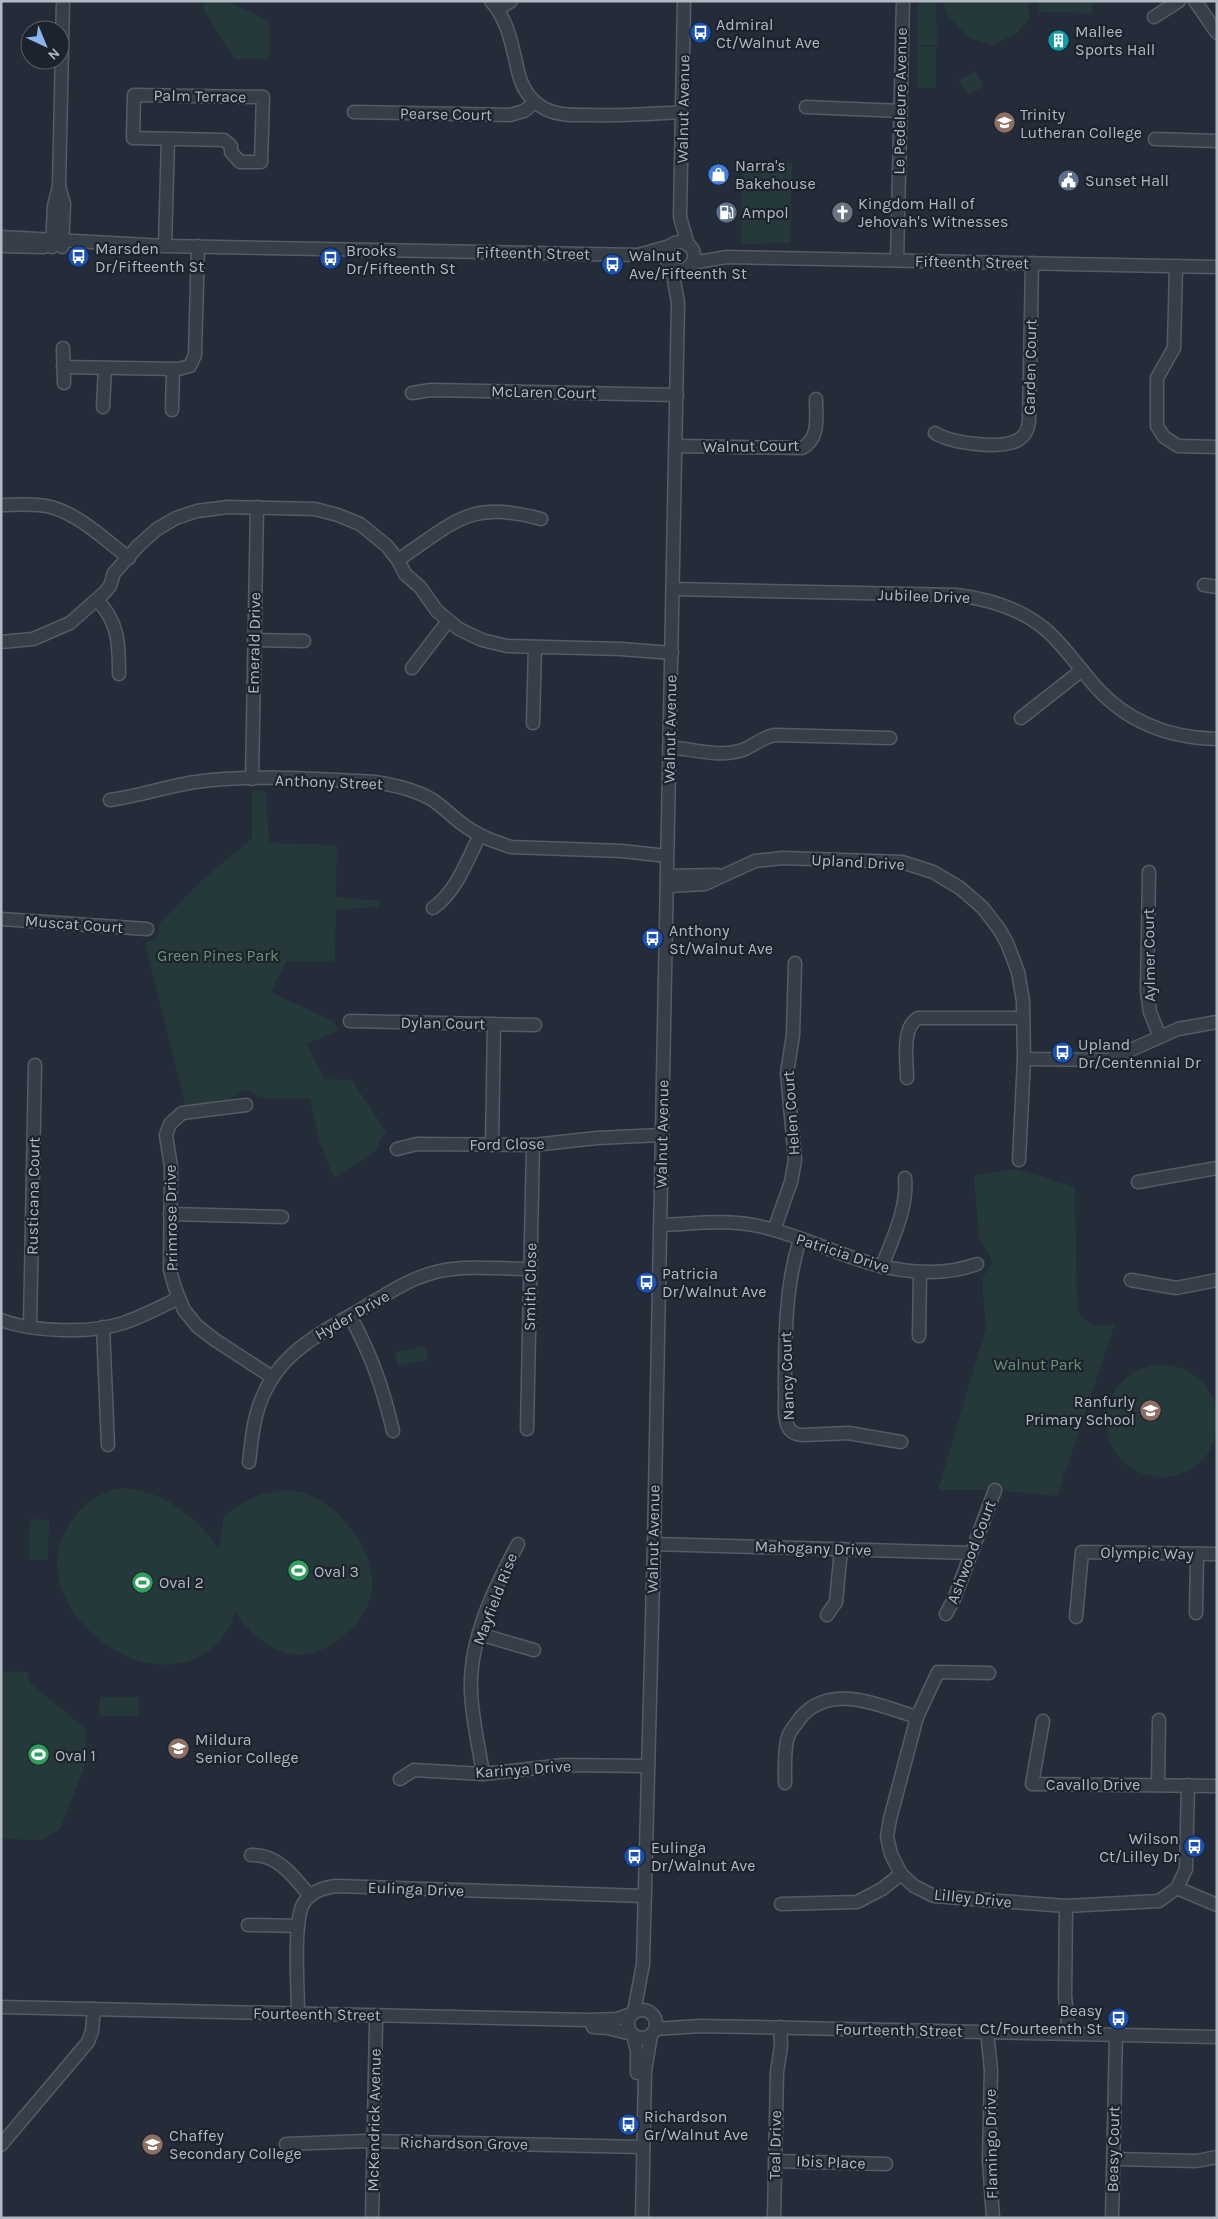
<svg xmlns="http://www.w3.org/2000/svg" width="1218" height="2219" font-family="Karla,sans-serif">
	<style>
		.green { fill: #26393a }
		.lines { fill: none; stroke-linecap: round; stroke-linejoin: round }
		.minor-casing { stroke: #545c66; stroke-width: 15 }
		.minor { stroke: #363e48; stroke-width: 12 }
		.labels { text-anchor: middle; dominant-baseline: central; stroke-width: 4.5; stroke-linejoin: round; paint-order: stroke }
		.poi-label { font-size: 16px; fill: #b1b9c4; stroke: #1c232d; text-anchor: start }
		.street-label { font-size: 16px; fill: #b1b9c4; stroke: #1c232d }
		.park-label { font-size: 16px; fill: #6a9373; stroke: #1c232d }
	</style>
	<rect width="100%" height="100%" fill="#232c38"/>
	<g class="green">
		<polygon points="207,1 227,1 269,21 269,59 235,59 202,7"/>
		<polygon points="942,1 1028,1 1029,19 1016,34 992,45 968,37 948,16"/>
		<polygon points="1039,1 1093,1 1092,13 1039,12"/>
		<polygon points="918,2 936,2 937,45 917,46"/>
		<rect x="917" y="47" width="19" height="41"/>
		<polygon points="975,71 984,86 968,95 959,80"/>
		<polygon points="742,162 792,163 790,243 741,244"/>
		<polygon points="252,790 266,791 269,843 337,845 336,897 379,901 378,907 336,910 335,962 286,961 271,992 334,1022 338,1031 307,1044 324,1079 352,1080 387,1133 380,1139 377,1150 334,1178 320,1143 310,1099 258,1098 253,1092 244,1090 225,1102 186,1107 145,943 156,939 159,932 159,924 203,879 252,839"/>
		<path d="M 1016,1169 L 1075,1187 L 1077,1310 C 1089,1327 1095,1328 1115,1324 L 1057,1496 L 995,1490 L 938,1490 L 986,1328 L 982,1279 L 992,1263 L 989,1254 L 979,1239 L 974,1176 Z"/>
		<polygon points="426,1346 428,1360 398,1366 395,1352"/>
		<circle cx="1162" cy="1421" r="56"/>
		<path d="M 123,1488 C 165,1491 194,1516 219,1548 L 224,1516 C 272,1477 319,1483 354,1533 C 366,1551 374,1567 372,1589 C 370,1607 359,1623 345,1634 C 302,1672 264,1654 235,1611 C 231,1628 222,1640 208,1651 C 139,1702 18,1599 70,1523 C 82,1505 101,1491 123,1488 Z"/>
		<polygon points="30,1519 49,1520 48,1560 29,1560"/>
		<polygon points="1,1671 27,1672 30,1683 86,1729 85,1765 60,1829 42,1840 1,1839"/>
		<polygon points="100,1697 139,1697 139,1716 99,1716"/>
	</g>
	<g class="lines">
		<defs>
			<g id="minor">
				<path d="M 491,1 C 510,23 512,48 519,75 C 523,91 534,105 550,111 C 563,116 578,115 591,115 C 622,116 652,114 683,112"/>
				<polyline points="684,1 680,217 688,245"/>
				<polyline points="1195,1 1217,33"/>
				<polyline points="498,9 511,1"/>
				<polyline points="1154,17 1179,1"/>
				<polygon points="134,95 263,97 261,162 240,162 231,152 231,146 224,140 133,138"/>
				<polyline points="806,107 901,111"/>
				<polyline points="354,112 510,115 524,111 535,102"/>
				<polyline points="1155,139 1217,141"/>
				<polyline points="59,186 64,204 62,247"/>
				<polyline points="1,237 165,246 638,255 670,246"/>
				<circle cx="680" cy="256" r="14"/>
				<polyline points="1,246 44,247"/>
				<polyline points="165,246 168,139"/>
				<polyline points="52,247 54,206 59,186 63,1"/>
				<polyline points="897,260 903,1"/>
				<polyline points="692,263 727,257 1217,267"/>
				<polyline points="1176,266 1174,348 1157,378 1157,426 1164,437 1178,446 1217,447"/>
				<polyline points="63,348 64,383"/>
				<polyline points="63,367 178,369 190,366 195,355 198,246"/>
				<polyline points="412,393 431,390 677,395"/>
				<polyline points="103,407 105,368"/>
				<polyline points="172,410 173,369"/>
				<path d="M 935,433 C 951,443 1001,450 1018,440 C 1026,435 1028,429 1029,421 L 1032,263"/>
				<path d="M 676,446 L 802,448 C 820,439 816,417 816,399"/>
				<path d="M 1,505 C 18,505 35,503 51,507 C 80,515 105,540 129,558"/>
				<path d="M 398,560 C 455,522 470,499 541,519"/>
				<polyline points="1204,585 1217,587"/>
				<path d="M 673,589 L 957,595 C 988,599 1020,608 1045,629 C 1064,645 1078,667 1095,686 C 1127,722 1169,738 1217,739"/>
				<path d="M 97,600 C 119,622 119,645 119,674"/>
				<polyline points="254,640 304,641"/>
				<polyline points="1,642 33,639 70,623 105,592 110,586 114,573 139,545 157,529 176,518 197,511 228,507 315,509 338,515 360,524 387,546 398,560 405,574 420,587 437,611 459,629 482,640 507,646 621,649 672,653"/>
				<polyline points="412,668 448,621"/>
				<polyline points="1021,718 1082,670"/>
				<polyline points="533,723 535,647"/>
				<path d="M 669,747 C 691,749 718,757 739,751 C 752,748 761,737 775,735 L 890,738"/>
				<polyline points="252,779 257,507"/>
				<path d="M 110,800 C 139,796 167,786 196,782 C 252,774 318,779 375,782 C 395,785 413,789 431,799 C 444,807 455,820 468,828 C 481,837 496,842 511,847 L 622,851 L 667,856"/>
				<polyline points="1149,872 1147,992 1150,1012 1160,1037"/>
				<polyline points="667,876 717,875"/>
				<polyline points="667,886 705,884 755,861 783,858 902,862 933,872 960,888 983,908 999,929 1007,943 1018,972 1023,1001 1024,1059 1019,1160"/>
				<path d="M 433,908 C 457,891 467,860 480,835"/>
				<polyline points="1,919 147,929"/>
				<polyline points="350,1021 535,1025"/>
				<polyline points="1024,1059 1108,1060 1178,1029 1217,1022"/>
				<path d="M 907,1078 C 907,1060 901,1028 918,1018 L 1023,1018"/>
				<polyline points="246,1105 182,1113 170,1124 166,1135 171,1167 170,1270 175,1288 184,1310 197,1326 215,1340 272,1377"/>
				<polyline points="492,1145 494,1024"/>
				<polyline points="397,1149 417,1144 533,1145 597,1138 661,1135"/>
				<polyline points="1138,1182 1217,1168"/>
				<polyline points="170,1214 282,1217"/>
				<path d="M 660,1225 C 693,1224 725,1219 758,1226 C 819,1239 864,1272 929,1272 C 946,1272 961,1270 977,1264"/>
				<polyline points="774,1230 791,1182 795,1160 787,1073 793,1035 795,963"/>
				<path d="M 800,1239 C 785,1287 785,1338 785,1388 C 786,1400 782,1419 790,1430 C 794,1434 799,1435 804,1435 L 848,1433 L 901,1442"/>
				<path d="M 882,1267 C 892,1239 908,1209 905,1178"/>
				<polyline points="1131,1280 1176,1288 1217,1280"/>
				<path d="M 350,1316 C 371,1354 383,1388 393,1431"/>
				<path d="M 1,1320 C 33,1332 90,1334 123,1323 C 142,1317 160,1307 179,1298"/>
				<polyline points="30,1327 35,1065"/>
				<polyline points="103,1327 108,1445"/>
				<polyline points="919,1336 920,1272"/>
				<polyline points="527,1429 533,1145"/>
				<path d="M 249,1462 C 251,1447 252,1431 256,1416 C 271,1356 316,1336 365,1307 C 388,1293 412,1277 440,1271 C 469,1265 501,1269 531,1269"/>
				<polyline points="654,1544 971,1553"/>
				<polyline points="1196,1613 1197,1554"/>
				<polyline points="946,1614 954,1599 995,1490"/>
				<polyline points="827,1615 836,1602 841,1549"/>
				<polyline points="1076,1617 1082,1552 1217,1554"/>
				<polyline points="479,1634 534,1650"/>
				<polyline points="989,1673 938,1672 917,1717 890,1819 887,1837 891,1854 901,1874 914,1886 934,1896 1066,1906 1159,1901 1177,1888 1186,1869 1188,1785"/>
				<polyline points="1043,1721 1032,1784 1217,1786"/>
				<path d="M 483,1774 C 479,1747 472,1719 471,1691 C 469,1640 494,1588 518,1544"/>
				<polyline points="400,1779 414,1770 483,1774 563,1765 648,1766"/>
				<path d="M 785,1783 C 785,1770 784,1748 788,1737 C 790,1730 797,1723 801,1717 C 831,1682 880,1706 917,1717"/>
				<polyline points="1158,1785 1159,1720"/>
				<path d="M 251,1855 C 278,1854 294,1877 310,1896"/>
				<polyline points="1177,1888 1217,1905"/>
				<polyline points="781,1904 857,1902 882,1889 901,1874"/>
				<polyline points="1066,1906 1065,1996 1069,2033"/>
				<polyline points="248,1925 298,1926"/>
				<polyline points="1,2007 589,2020 617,2019 633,2013"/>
				<circle cx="642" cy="2024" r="14"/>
				<polyline points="634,2012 643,1964 654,1544 678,303 672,268"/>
				<path d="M 298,2013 C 298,1989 293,1924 303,1904 C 311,1891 323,1888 336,1886 L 645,1896"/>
				<polyline points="593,2027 608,2028 632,2034"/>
				<polyline points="655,2029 700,2026 1217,2037"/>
				<polyline points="987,2031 991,2070 989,2161 993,2218"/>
				<polyline points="633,2035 637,2051 637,2073"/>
				<polyline points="286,2144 366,2141 643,2147"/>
				<polyline points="1,2145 88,2042 92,2031 94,2009"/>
				<polyline points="1114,2159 1196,2161 1217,2157"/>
				<polyline points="775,2161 886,2164"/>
				<polyline points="372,2218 376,2023"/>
				<polyline points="642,2218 645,2071 651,2035"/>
				<polyline points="774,2218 777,2072 781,2046 780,2027"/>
				<polyline points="1112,2218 1116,2034"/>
			</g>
		</defs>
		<use href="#minor" class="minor-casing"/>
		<use href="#minor" class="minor"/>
	</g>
	<defs>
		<symbol id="bus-disc" viewBox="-11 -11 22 22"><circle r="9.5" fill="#1a4fb4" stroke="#1c232d"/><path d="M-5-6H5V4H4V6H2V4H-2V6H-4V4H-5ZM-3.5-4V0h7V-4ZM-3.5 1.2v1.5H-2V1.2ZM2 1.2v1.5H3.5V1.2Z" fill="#fff"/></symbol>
		<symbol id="building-disc" viewBox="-11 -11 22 22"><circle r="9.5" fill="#0f9aa8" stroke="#1c232d"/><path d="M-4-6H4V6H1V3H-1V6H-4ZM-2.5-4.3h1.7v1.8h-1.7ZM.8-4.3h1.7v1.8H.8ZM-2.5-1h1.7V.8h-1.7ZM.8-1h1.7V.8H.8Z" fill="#fff"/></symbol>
		<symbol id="school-disc" viewBox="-11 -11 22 22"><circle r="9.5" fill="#8d6e63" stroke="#1c232d"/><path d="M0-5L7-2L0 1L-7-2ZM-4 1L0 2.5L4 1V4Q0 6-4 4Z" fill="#fff"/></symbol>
		<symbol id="shop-disc" viewBox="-11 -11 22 22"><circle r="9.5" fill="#3f7fe0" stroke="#1c232d"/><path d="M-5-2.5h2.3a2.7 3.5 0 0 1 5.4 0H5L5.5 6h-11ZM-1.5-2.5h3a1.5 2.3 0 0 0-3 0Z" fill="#fff"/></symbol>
		<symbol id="civic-disc" viewBox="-11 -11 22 22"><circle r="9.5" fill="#5c6f8a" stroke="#1c232d"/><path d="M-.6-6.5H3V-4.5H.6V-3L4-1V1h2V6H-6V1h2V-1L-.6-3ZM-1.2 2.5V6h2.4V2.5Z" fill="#fff"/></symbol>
		<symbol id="fuel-disc" viewBox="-11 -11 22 22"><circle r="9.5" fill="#5c6f8a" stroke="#1c232d"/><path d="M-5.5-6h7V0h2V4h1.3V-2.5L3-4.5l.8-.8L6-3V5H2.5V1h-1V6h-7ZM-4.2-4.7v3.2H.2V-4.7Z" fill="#fff"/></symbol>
		<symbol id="church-disc" viewBox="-11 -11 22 22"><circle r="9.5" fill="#6b7280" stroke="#1c232d"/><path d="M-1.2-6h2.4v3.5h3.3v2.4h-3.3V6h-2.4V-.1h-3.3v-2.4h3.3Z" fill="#fff"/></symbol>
		<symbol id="stadium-disc" viewBox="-11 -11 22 22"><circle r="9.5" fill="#2e9e5b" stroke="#1c232d"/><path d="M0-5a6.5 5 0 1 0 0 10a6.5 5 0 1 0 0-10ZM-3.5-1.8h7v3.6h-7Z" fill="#fff"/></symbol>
	</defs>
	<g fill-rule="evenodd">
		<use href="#bus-disc" x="688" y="20" width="25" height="25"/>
		<use href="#building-disc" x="1046" y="28" width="25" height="25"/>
		<use href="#school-disc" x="992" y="110" width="25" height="25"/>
		<use href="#shop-disc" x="706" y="162" width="25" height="25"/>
		<use href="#civic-disc" x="1056" y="168" width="25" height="25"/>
		<use href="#fuel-disc" x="714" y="200" width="25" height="25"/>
		<use href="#church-disc" x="830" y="200" width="25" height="25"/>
		<use href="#bus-disc" x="66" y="244" width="25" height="25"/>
		<use href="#bus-disc" x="318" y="246" width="25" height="25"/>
		<use href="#bus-disc" x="600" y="252" width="25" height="25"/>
		<use href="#bus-disc" x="640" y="926" width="25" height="25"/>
		<use href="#bus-disc" x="1050" y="1040" width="25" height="25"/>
		<use href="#bus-disc" x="634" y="1270" width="25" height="25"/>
		<use href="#school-disc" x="1138" y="1398" width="25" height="25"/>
		<use href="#stadium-disc" x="286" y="1558" width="25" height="25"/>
		<use href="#stadium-disc" x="130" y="1570" width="25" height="25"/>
		<use href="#school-disc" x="166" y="1736" width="25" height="25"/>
		<use href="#stadium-disc" x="26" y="1742" width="25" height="25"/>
		<use href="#bus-disc" x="1182" y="1834" width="25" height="25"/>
		<use href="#bus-disc" x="622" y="1844" width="25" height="25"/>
		<use href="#bus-disc" x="1106" y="2006" width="25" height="25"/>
		<use href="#bus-disc" x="616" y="2112" width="25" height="25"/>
		<use href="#school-disc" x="140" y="2132" width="25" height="25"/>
	</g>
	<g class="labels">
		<g class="poi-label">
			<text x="716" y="24">Admiral<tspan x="716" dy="18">Ct/Walnut Ave</tspan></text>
			<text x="1075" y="31">Mallee<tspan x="1075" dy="18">Sports Hall</tspan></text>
			<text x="1020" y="114">Trinity<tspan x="1020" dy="18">Lutheran College</tspan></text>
			<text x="735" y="165">Narra's<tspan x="735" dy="18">Bakehouse</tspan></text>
			<text x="1085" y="180">Sunset Hall</text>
			<text x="858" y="203">Kingdom Hall of<tspan x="858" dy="18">Jehovah's Witnesses</tspan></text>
			<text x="742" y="212">Ampol</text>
			<text x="95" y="248">Marsden<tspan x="95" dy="18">Dr/Fifteenth St</tspan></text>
			<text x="346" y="250">Brooks<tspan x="346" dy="18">Dr/Fifteenth St</tspan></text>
			<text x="629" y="255">Walnut<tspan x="629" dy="18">Ave/Fifteenth St</tspan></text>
			<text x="669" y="930">Anthony<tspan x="669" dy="18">St/Walnut Ave</tspan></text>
			<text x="1078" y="1044">Upland<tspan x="1078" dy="18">Dr/Centennial Dr</tspan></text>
			<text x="662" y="1273">Patricia<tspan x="662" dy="18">Dr/Walnut Ave</tspan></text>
			<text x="1135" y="1401" text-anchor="end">Ranfurly<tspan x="1135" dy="18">Primary School</tspan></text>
			<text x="314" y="1571">Oval 3</text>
			<text x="159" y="1582">Oval 2</text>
			<text x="195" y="1739">Mildura<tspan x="195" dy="18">Senior College</tspan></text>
			<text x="55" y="1755">Oval 1</text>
			<text x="1179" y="1838" text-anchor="end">Wilson<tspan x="1179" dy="18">Ct/Lilley Dr</tspan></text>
			<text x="651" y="1847">Eulinga<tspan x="651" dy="18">Dr/Walnut Ave</tspan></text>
			<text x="1102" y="2010" text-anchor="end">Beasy<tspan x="1102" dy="18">Ct/Fourteenth St</tspan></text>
			<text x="644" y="2116">Richardson<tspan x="644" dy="18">Gr/Walnut Ave</tspan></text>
			<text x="169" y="2135">Chaffey<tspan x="169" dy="18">Secondary College</tspan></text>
		</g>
		<g class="street-label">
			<text transform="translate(200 96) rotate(1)">Palm Terrace</text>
			<text transform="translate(900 101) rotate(-89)">Le Pedeleure Avenue</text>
			<text transform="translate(683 109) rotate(-89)">Walnut Avenue</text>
			<text transform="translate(446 114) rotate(1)">Pearse Court</text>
			<text transform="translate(533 253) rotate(1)">Fifteenth Street</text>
			<text transform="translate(972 262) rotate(1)">Fifteenth Street</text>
			<text transform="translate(1030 367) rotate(-89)">Garden Court</text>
			<text transform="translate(544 392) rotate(1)">McLaren Court</text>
			<text transform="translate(751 446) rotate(-1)">Walnut Court</text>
			<text transform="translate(924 596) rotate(2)">Jubilee Drive</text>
			<text transform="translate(254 643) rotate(-89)">Emerald Drive</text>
			<text transform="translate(670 729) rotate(-89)">Walnut Avenue</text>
			<text transform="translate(329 782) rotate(2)">Anthony Street</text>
			<text transform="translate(858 862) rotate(3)">Upland Drive</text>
			<text transform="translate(74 924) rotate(4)">Muscat Court</text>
			<text transform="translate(1149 955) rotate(-91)">Aylmer Court</text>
			<text transform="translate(443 1023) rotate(1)">Dylan Court</text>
			<text transform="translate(791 1113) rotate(-94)">Helen Court</text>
			<text transform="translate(662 1134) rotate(-89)">Walnut Avenue</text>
			<text transform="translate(507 1144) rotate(-1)">Ford Close</text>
			<text transform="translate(33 1196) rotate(-89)">Rusticana Court</text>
			<text transform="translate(171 1218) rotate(-91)">Primrose Drive</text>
			<text transform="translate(843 1253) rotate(18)">Patricia Drive</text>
			<text transform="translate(530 1287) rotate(-89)">Smith Close</text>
			<text transform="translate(352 1315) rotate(-30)">Hyder Drive</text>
			<text transform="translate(787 1376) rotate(-92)">Nancy Court</text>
			<text transform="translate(653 1539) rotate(-89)">Walnut Avenue</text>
			<text transform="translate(813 1548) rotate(2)">Mahogany Drive</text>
			<text transform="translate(971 1552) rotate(-69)">Ashwood Court</text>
			<text transform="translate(1147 1553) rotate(1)">Olympic Way</text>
			<text transform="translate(495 1599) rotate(-69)">Mayfield Rise</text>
			<text transform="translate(523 1769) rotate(-4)">Karinya Drive</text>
			<text x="1093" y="1784">Cavallo Drive</text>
			<text transform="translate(416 1889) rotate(2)">Eulinga Drive</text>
			<text transform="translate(973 1898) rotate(6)">Lilley Drive</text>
			<text transform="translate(317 2014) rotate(1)">Fourteenth Street</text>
			<text transform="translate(899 2030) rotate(1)">Fourteenth Street</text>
			<text transform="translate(374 2120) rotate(-89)">McKendrick Avenue</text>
			<text transform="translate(464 2143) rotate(1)">Richardson Grove</text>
			<text transform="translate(991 2144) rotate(-91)">Flamingo Drive</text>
			<text transform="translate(775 2145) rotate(-89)">Teal Drive</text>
			<text transform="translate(1113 2149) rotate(-89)">Beasy Court</text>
			<text transform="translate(831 2162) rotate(2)">Ibis Place</text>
		</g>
		<g class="park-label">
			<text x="218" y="955">Green Pines Park</text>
			<text x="1038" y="1364">Walnut Park</text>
		</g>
	</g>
	<rect width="1218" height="2219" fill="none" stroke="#b1b9c4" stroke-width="5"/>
	<g transform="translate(45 45) rotate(136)"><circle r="24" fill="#1c232d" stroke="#585f69"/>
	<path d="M0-4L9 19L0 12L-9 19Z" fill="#8ab3f0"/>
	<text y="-8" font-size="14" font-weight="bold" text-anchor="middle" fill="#b1b9c4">N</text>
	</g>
</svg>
